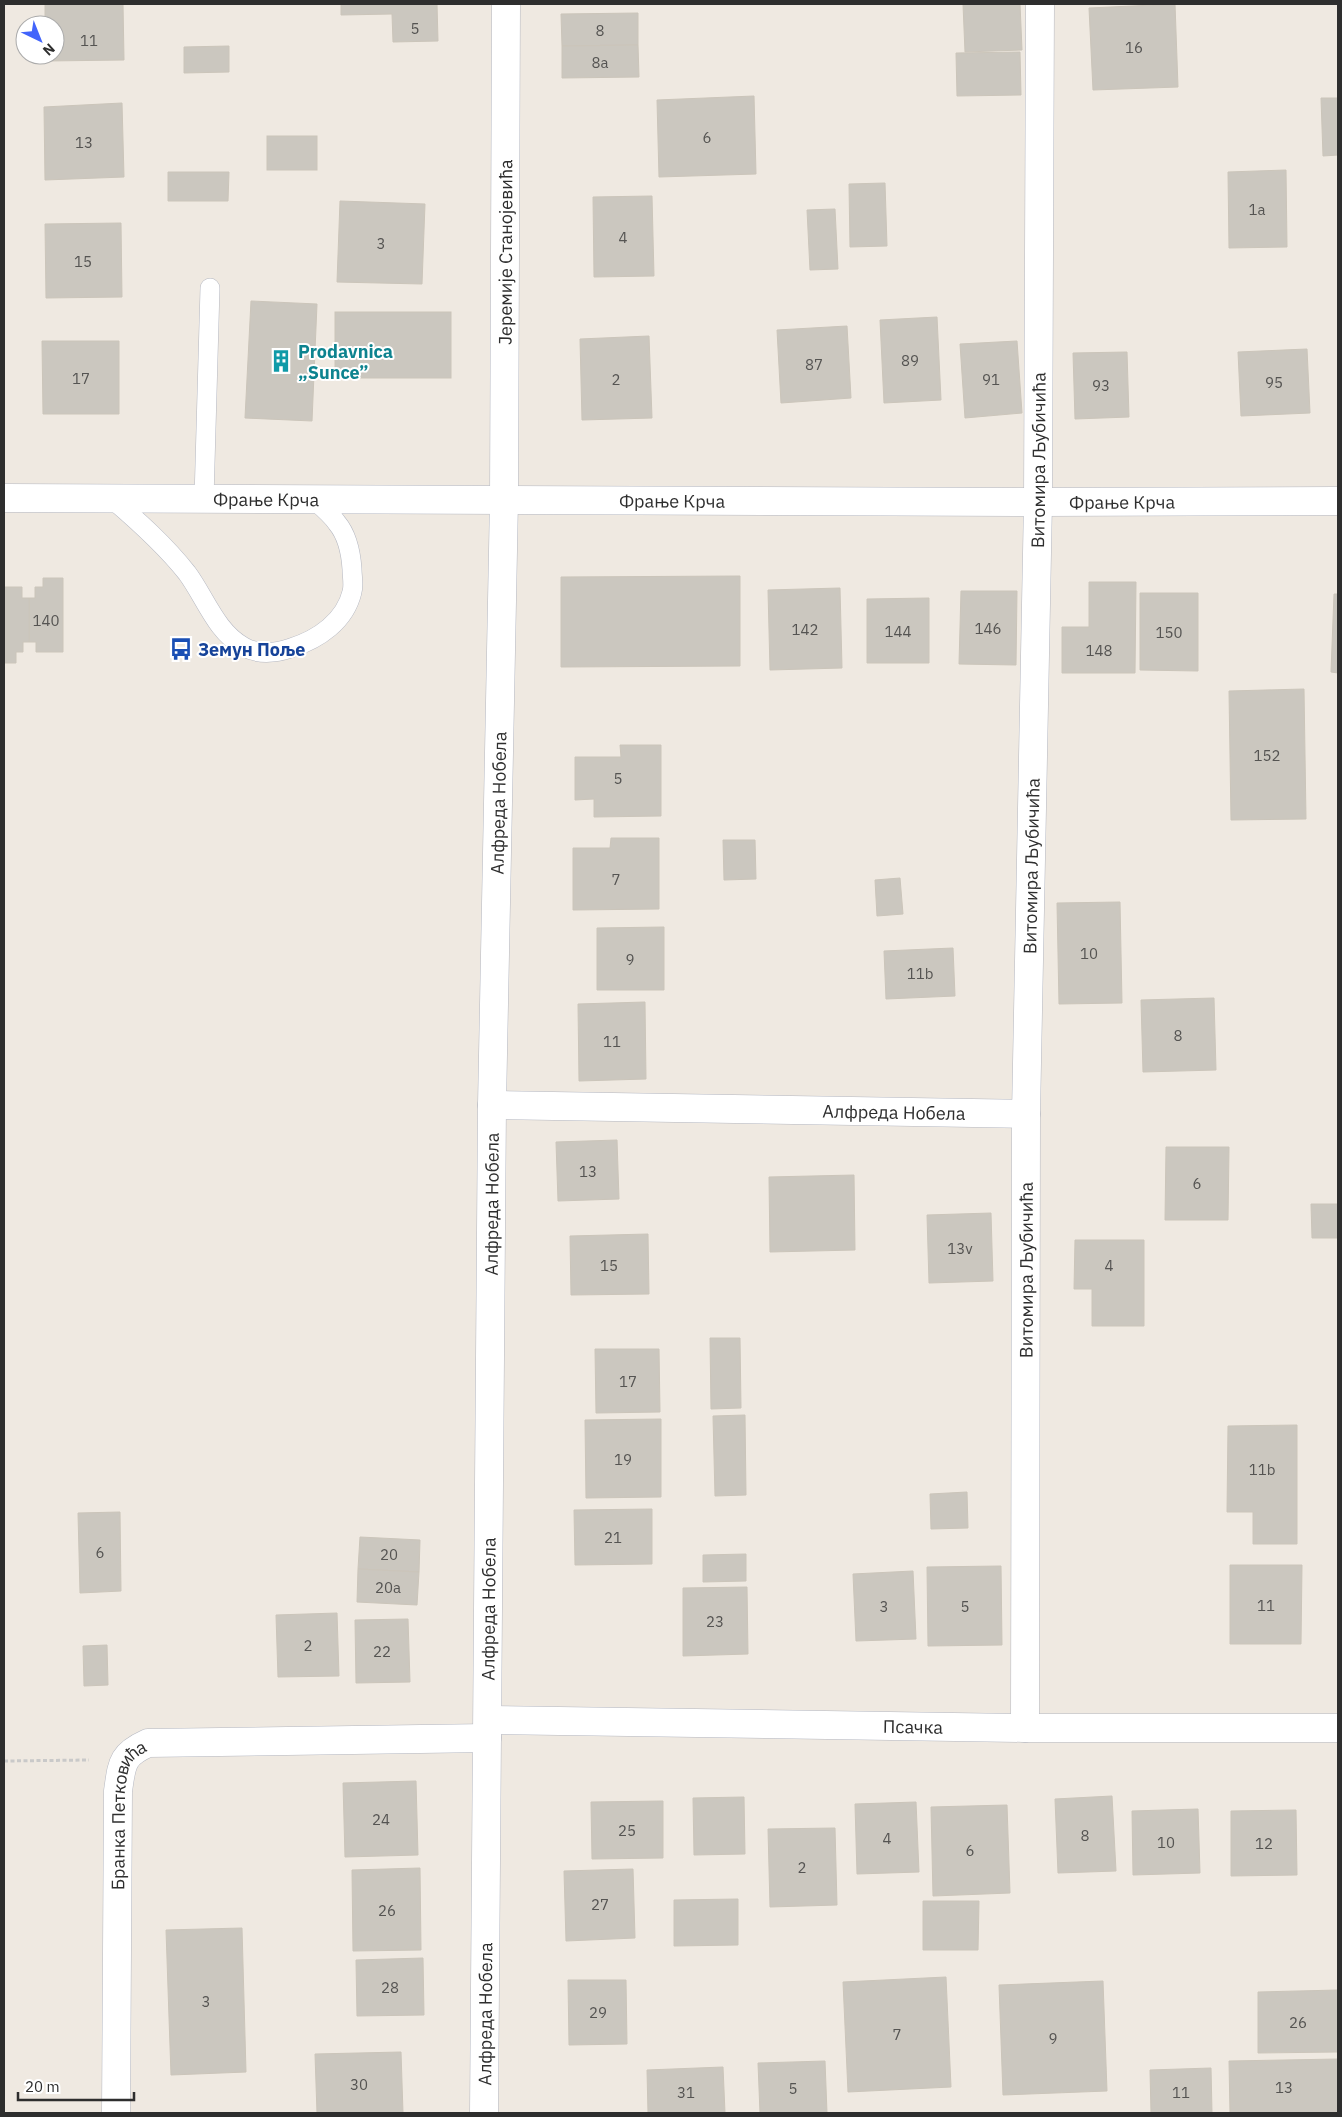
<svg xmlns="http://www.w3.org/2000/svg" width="1342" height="2117" font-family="'IBM Plex Sans',sans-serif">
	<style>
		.building { fill: #cbc7bf; stroke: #cbc5ba }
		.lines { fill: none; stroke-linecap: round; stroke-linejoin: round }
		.service-casing { stroke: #b4b7c1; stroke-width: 20 }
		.minor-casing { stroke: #b4b7c1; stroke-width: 29 }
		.path { stroke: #c9c9c9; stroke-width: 3; stroke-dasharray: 4 2.5; stroke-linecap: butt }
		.service { stroke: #fff; stroke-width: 19 }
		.minor { stroke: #fff; stroke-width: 28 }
		.labels { text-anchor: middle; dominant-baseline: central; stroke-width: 4; stroke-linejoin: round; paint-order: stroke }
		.number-label { font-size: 15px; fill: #555452 }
		.street-label { font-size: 18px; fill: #2e2e2e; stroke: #fff }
		.culture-label { font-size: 18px; font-weight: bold; fill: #0d838f; stroke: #fff; text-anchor: start }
		.transit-label { font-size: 18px; font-weight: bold; fill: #164399; stroke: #fff; text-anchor: start }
	</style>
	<rect width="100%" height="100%" fill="#efe9e1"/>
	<g class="building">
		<polygon points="45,4 123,4 124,60 46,61 46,55 55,55 55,25 45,25"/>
		<polygon points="341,4 437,4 438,41 393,42 392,14 341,15"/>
		<polygon points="963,4 1020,4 1022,50 965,52"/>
		<polygon points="1175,4 1178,87 1093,90 1089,8"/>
		<polygon points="638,13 638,45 562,46 561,14"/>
		<polygon points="638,45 639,77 562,78 562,46"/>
		<polygon points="229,46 229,72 184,73 184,47"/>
		<polygon points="1020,52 1021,95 957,96 956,53"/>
		<polygon points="754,96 756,174 659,177 657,100"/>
		<polygon points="1321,98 1338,98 1338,155 1323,156"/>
		<polygon points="122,103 124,177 45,180 44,107"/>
		<rect x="267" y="136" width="50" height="34"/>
		<polygon points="1286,170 1287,247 1229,248 1228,172"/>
		<polygon points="168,172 229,172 228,201 168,201"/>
		<polygon points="885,183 887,246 850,247 849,184"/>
		<polygon points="652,196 654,276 594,277 593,197"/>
		<polygon points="340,201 425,204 422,284 337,282"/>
		<polygon points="835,209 838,269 810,270 807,210"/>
		<polygon points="121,223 122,297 46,298 45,224"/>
		<polygon points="251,301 317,304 312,421 245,418"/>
		<rect x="335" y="312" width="116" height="66"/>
		<polygon points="937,317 941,400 884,403 880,320"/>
		<polygon points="847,326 851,398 781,403 777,330"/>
		<polygon points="649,336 652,418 582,420 580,339"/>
		<polygon points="42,341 119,341 119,414 43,414"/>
		<polygon points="1017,341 1022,413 965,418 960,344"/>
		<polygon points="1307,349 1310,413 1241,416 1238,352"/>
		<polygon points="1127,352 1129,417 1075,419 1073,353"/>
		<polygon points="740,576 740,666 561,667 561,577"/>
		<polygon points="43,578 63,578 63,652 36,652 36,642 29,642 29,598 35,598 35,587 43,587"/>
		<polygon points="1089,582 1136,582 1135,673 1062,673 1062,627 1089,627"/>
		<polygon points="4,587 22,587 22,598 29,598 29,642 23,642 23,652 16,652 16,663 4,663"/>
		<polygon points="840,588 842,668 770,670 768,590"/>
		<polygon points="961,591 1017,591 1016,665 959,664"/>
		<polygon points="1140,593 1198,593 1198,671 1140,670"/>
		<polygon points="1334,594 1338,594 1338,673 1331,672"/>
		<polygon points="929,598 929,663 867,663 867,599"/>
		<polygon points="1304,689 1306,819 1231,820 1229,691"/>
		<polygon points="620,745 661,745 661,816 594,817 594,799 575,800 575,757 621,757"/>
		<polygon points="611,838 659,838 659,909 573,910 573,848 610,848"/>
		<polygon points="723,840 755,840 756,879 724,880"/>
		<polygon points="900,878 903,914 877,916 875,880"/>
		<polygon points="1120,902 1122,1003 1059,1004 1057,903"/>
		<polygon points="664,927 664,990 597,990 597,928"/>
		<polygon points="953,948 955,996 886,999 884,951"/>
		<polygon points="1214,998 1216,1070 1143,1072 1141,1000"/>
		<polygon points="645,1002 646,1079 579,1081 578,1004"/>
		<polygon points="617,1140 619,1199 558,1201 556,1142"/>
		<polygon points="1166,1147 1229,1147 1228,1220 1165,1220"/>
		<polygon points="854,1175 855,1250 770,1252 769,1177"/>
		<polygon points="1311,1204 1338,1204 1338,1238 1312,1238"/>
		<polygon points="991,1213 993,1281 929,1283 927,1215"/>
		<polygon points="648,1234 649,1294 571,1295 570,1236"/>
		<polygon points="1075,1240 1144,1240 1144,1326 1092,1326 1092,1289 1074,1289"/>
		<polygon points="710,1338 740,1338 741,1408 711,1409"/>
		<polygon points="595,1349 659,1349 660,1412 596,1413"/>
		<polygon points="745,1415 746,1495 715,1496 713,1416"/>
		<polygon points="661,1419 661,1497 586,1498 585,1420"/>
		<polygon points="1297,1425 1297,1544 1253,1544 1253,1512 1227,1512 1228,1426"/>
		<polygon points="967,1492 968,1528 931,1529 930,1494"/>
		<polygon points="652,1509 652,1564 575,1565 574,1510"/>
		<polygon points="120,1512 121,1591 80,1593 78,1513"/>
		<polygon points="360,1537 420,1540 419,1572 358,1569"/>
		<polygon points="746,1554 746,1581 703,1582 703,1555"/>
		<polygon points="1230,1565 1302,1565 1301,1644 1230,1644"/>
		<polygon points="1001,1566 1002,1645 928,1646 927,1567"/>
		<polygon points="358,1569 419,1572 417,1605 357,1602"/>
		<polygon points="913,1571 916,1639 856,1641 853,1574"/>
		<polygon points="747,1587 748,1654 683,1656 683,1588"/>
		<polygon points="337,1613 339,1676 278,1677 276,1615"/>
		<polygon points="408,1619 410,1682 356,1683 355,1620"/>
		<polygon points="107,1645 108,1685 84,1686 83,1646"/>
		<polygon points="416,1781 418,1855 345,1857 343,1783"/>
		<polygon points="1112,1796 1116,1871 1058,1873 1055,1799"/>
		<polygon points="744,1797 745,1854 694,1855 693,1798"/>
		<polygon points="663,1801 663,1858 592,1859 591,1802"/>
		<polygon points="916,1802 919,1872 857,1874 855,1804"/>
		<polygon points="1007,1805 1010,1893 933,1896 931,1807"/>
		<polygon points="1198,1809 1200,1873 1133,1875 1132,1811"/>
		<polygon points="1296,1810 1297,1875 1231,1876 1231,1811"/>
		<polygon points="835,1828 837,1905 770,1907 768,1829"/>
		<polygon points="420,1868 421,1950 353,1951 352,1870"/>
		<polygon points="633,1869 635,1938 566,1941 564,1871"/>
		<polygon points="738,1899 738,1945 674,1946 674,1900"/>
		<polygon points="923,1901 979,1901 978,1950 923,1950"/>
		<polygon points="242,1928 246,2072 171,2075 166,1930"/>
		<polygon points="423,1958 424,2015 357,2016 356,1960"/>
		<polygon points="946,1977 951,2087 848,2092 843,1982"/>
		<polygon points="568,1980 626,1980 627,2044 569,2045"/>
		<polygon points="1103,1981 1107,2091 1003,2095 999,1985"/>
		<polygon points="1338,1990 1338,2052 1258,2053 1258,1992"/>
		<polygon points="401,2052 403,2113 317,2113 315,2054"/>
		<polygon points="1338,2059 1338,2113 1230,2113 1229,2061"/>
		<polygon points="825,2061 827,2113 760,2113 758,2063"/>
		<polygon points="723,2067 725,2113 648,2113 647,2070"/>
		<polygon points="1211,2068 1212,2113 1151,2113 1150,2070"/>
	</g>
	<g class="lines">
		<defs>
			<g id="service">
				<path d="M 111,498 C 138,521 165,545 187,573 C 205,597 216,632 244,647 C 259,655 276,653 291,648 C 319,639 345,621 352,592 C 354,585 352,576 352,569 C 351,554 347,535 337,523 C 331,514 321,506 313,499"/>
				<polyline points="204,499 210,288"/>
			</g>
			<g id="minor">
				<path id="s1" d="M 4,498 L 1038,502 L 1338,501"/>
				<path id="s2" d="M 492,1105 L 1026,1114"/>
				<path id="s3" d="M 488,1720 L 1025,1728 L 1338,1728"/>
				<path id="s4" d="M 1025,1728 L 1026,1114 L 1038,502 L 1040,4"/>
				<path id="s5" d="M 116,2113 L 118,1791 C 122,1764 121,1755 148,1743 L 487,1738"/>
				<path id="s6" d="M 484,2113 L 492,1105 L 504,500 L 506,4"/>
			</g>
		</defs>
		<use href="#service" class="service-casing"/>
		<use href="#minor" class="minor-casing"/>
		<polyline class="path" points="4,1761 89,1760"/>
		<use href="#service" class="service"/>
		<use href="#minor" class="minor"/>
	</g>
	<defs>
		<symbol id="building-bare" viewBox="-9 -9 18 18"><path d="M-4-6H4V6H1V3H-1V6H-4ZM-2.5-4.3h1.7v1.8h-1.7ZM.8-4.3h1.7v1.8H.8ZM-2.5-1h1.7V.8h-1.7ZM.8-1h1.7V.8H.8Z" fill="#0f9aa8" stroke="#fff" stroke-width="2.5" paint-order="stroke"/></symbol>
		<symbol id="bus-bare" viewBox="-9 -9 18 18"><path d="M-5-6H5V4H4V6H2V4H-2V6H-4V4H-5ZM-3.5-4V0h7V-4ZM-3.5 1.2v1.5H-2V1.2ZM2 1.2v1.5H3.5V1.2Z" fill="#1a4fb4" stroke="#fff" stroke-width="2.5" paint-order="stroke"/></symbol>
	</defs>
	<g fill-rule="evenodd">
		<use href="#building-bare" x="265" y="345" width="32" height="32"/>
		<use href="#bus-bare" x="165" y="633" width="32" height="32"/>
	</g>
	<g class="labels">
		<g class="number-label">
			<text x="415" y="28">5</text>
			<text x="600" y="30">8</text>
			<text x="89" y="40">11</text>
			<text x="1134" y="47">16</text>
			<text x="600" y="62">8a</text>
			<text x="707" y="137">6</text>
			<text x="84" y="142">13</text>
			<text x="1257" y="209">1a</text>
			<text x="623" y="237">4</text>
			<text x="381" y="243">3</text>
			<text x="83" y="261">15</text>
			<text x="910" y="360">89</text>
			<text x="814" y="364">87</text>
			<text x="81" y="378">17</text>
			<text x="616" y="379">2</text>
			<text x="991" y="379">91</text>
			<text x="1274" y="382">95</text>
			<text x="1101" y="385">93</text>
			<text x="46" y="620">140</text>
			<text x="988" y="628">146</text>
			<text x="805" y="629">142</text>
			<text x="898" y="631">144</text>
			<text x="1169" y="632">150</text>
			<text x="1099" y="650">148</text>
			<text x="1267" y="755">152</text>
			<text x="618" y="778">5</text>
			<text x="616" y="879">7</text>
			<text x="1089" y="953">10</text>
			<text x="630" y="959">9</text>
			<text x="920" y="973">11b</text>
			<text x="1178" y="1035">8</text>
			<text x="612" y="1041">11</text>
			<text x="588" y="1171">13</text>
			<text x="1197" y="1183">6</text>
			<text x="960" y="1248">13v</text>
			<text x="609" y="1265">15</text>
			<text x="1109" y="1265">4</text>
			<text x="628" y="1381">17</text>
			<text x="623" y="1459">19</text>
			<text x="1262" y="1469">11b</text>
			<text x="613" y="1537">21</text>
			<text x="100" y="1552">6</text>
			<text x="389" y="1554">20</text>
			<text x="388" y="1587">20a</text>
			<text x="1266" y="1605">11</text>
			<text x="884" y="1606">3</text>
			<text x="965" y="1606">5</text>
			<text x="715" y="1621">23</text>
			<text x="308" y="1645">2</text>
			<text x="382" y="1651">22</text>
			<text x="381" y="1819">24</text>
			<text x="627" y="1830">25</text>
			<text x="1085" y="1835">8</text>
			<text x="887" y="1838">4</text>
			<text x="1166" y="1842">10</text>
			<text x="1264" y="1843">12</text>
			<text x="970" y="1850">6</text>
			<text x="802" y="1867">2</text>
			<text x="600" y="1904">27</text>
			<text x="387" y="1910">26</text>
			<text x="390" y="1987">28</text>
			<text x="206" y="2001">3</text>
			<text x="598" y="2012">29</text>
			<text x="1298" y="2022">26</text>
			<text x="897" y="2034">7</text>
			<text x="1053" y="2038">9</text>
			<text x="359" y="2084">30</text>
			<text x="1284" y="2087">13</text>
			<text x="793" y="2088">5</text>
			<text x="686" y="2092">31</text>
			<text x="1181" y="2092">11</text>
		</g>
		<g class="street-label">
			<text stroke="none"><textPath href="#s6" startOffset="1861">Јеремије Станојевића</textPath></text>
			<text stroke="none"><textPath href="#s4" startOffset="1268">Витомира Љубичића</textPath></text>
			<text stroke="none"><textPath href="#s1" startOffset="262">Фрање Крча</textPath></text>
			<text stroke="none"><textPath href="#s1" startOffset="668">Фрање Крча</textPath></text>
			<text stroke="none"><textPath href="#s1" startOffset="1118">Фрање Крча</textPath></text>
			<text stroke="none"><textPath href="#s6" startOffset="1310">Алфреда Нобела</textPath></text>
			<text stroke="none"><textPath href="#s4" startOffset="862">Витомира Љубичића</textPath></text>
			<text stroke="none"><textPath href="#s2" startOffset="402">Алфреда Нобела</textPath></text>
			<text stroke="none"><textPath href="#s6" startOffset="909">Алфреда Нобела</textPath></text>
			<text stroke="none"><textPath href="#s4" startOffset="458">Витомира Љубичића</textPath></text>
			<text stroke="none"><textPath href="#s6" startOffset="504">Алфреда Нобела</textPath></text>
			<text stroke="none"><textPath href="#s3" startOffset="425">Псачка</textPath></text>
			<text stroke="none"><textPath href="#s5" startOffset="301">Бранка Петковића</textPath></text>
			<text stroke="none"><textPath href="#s6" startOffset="99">Алфреда Нобела</textPath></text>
		</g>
		<g class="culture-label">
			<text x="298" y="351">Prodavnica<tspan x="298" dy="21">„Sunce”</tspan></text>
		</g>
		<g class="transit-label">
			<text x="198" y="649">Земун Поље</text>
		</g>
	</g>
	<rect width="1342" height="2117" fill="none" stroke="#2e2e2e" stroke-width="10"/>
	<g transform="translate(40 40) rotate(137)"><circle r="24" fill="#ffffff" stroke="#ababab"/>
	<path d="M0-4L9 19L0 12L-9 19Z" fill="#4264fb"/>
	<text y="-8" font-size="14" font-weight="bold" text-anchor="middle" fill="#2e2e2e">N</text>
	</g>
	<path d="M18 2092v8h116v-8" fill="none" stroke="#2e2e2e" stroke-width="2.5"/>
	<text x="25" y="2092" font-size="15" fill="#2e2e2e" stroke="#ffffff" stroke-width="4" paint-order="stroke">20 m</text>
</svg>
